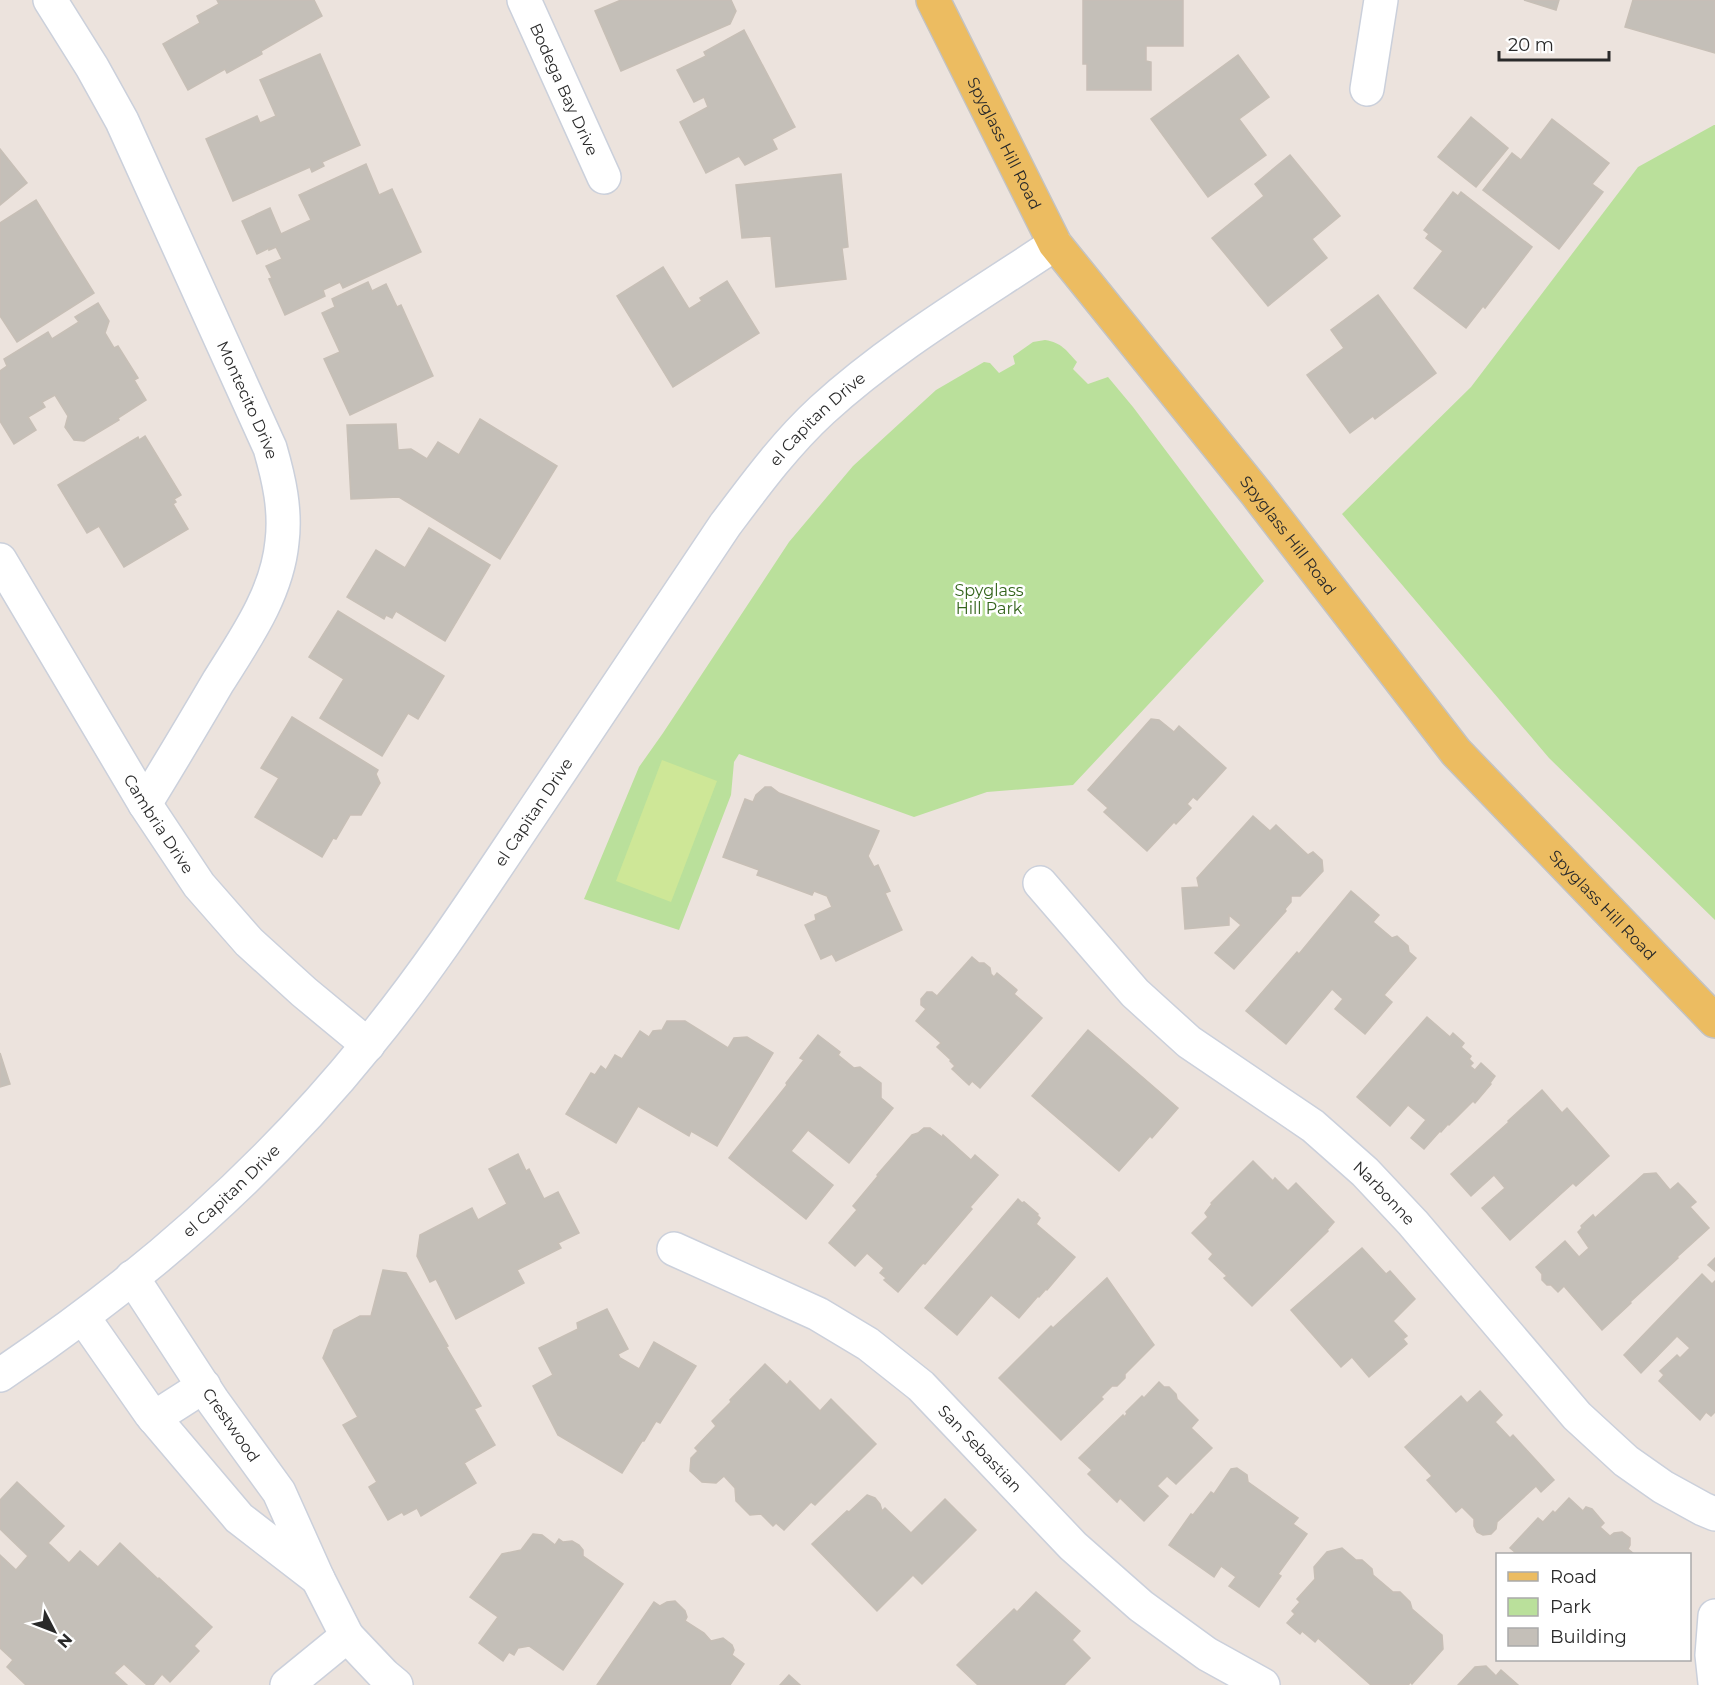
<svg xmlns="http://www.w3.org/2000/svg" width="1715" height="1685" font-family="Montserrat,sans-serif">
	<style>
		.green { fill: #bae09b }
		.pitch { fill: #cee797 }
		.building { fill: #c4bfb8; stroke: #c7bfb6; stroke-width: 1.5 }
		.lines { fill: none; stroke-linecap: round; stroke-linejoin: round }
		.minor-casing { stroke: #cbd0db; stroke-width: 36 }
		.major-casing { stroke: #c3c3c3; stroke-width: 36 }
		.minor { stroke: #fff; stroke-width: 33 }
		.major { stroke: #ecbc61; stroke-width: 33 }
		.labels { text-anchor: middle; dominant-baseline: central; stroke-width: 5; stroke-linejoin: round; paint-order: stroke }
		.street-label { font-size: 16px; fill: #2a2a2a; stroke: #fff }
		.park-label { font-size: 16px; fill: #34651c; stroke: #fff }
	</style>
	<rect width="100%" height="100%" fill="#ece3dd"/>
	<g class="green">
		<polygon points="1714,125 1715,125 1715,920 1549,758 1342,514 1471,387 1638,167"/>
		<path d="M 1045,340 C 1062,343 1066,350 1077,362 L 1073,369 L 1088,384 L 1108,377 L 1133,407 L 1264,581 L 1073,785 L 987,792 L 914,817 L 739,754 L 734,762 L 731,795 L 679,930 L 584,899 L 639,767 L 663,733 L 789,542 L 853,466 L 936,390 L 984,362 L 990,363 L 999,373 L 1015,364 L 1013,356 L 1033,342 Z"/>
	</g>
	<polygon class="pitch" points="662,760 717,781 671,902 616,881"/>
	<g class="building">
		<polygon points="217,0 314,0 322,16 261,51 262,54 227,73 225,69 188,90 163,44 200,23 197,16 219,4"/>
		<polygon points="621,0 731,0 736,11 730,24 621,71 595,11"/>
		<polygon points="1083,0 1183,0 1183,46 1146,46 1146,61 1151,62 1151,90 1087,90 1087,64 1083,64"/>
		<polygon points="1524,0 1559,0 1556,10"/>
		<polygon points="1633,0 1715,0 1715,53 1625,27"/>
		<polygon points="744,30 795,127 772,139 777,149 745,165 739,156 706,173 680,122 708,107 704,97 694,102 677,70 706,56 704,52"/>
		<polygon points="320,54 360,145 322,162 324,166 312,172 310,167 233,201 206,139 257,116 260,123 276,116 260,80"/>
		<polygon points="1238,55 1269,97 1239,119 1266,155 1208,197 1151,119"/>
		<polygon points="1471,117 1508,148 1476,187 1438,157"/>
		<polygon points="1552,119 1609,163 1592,184 1603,192 1559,249 1483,190 1512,153 1521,160"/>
		<polygon points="0,149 27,183 0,205"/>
		<polygon points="1290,155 1340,216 1312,239 1327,258 1268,306 1212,238 1264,196 1255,184"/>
		<polygon points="366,164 379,195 392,189 421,252 343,288 340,282 323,290 325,296 285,315 269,279 272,278 266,266 282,259 276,247 269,250 269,248 257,254 242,221 270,208 281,234 311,220 299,195"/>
		<polygon points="841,174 848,247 842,248 846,279 776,287 771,236 742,238 736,185"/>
		<polygon points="1453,192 1458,196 1461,192 1532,247 1485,308 1483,306 1466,328 1414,288 1443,251 1426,238 1429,234 1424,230"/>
		<polygon points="36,200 94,293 17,342 0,316 0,223"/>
		<polygon points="663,267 689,309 702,301 700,298 727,281 759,333 673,387 617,296"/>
		<polygon points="368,282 372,291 386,284 397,307 401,305 433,376 350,415 324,359 340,352 322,313 335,307 332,299"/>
		<polygon points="1378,295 1436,373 1375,419 1373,416 1350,433 1307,375 1344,348 1331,330"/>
		<polygon points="98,303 109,321 105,333 114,348 118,346 138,378 134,380 146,400 118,418 119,420 84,441 74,440 65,427 68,416 55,395 42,402 45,407 28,417 36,430 14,444 0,421 0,371 7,366 4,359 48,332 52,339 79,322 75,317"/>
		<polygon points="480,419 557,466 500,559 399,497 351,499 347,425 396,424 398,450 411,449 427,459 438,442 459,455"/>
		<polygon points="145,436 181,495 174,499 176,502 173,504 188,529 124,567 99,526 87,533 58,485 138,437 139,440"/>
		<polygon points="429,528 490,565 445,641 396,611 392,618 386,615 384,619 347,597 376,550 405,568"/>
		<polygon points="338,611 444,676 418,719 408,713 382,756 320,718 344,679 309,657"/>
		<polygon points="292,717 378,770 376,774 380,783 361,815 350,815 336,839 333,838 322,857 255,817 279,778 261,768"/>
		<polygon points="1151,719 1159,720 1174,732 1179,726 1226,768 1197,800 1193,797 1187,804 1191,808 1176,824 1174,822 1147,851 1104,812 1108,808 1088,790"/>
		<polygon points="765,787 771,787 779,793 879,831 868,856 874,867 878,865 890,891 885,893 902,930 836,961 832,954 821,959 805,925 816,920 815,915 832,907 827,896 814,891 812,895 757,875 759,870 723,857 745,799 753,802 756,795"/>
		<polygon points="1253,816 1270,831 1276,825 1308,855 1313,852 1322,860 1323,871 1300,896 1291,896 1291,902 1285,909 1286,911 1234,969 1215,953 1241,925 1229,915 1229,925 1185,929 1182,888 1199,887 1197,878"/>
		<polygon points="1351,891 1379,915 1373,922 1392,938 1397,936 1408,946 1409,952 1416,958 1384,995 1392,1002 1365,1034 1335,1009 1343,999 1332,989 1286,1044 1246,1011 1297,952 1299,954"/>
		<polygon points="972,957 979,963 984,963 990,968 991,974 994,977 997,973 1017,990 1014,994 1042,1018 980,1088 972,1081 969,1085 952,1069 955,1066 950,1061 951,1060 937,1047 941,1043 916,1021 926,1009 921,1005 921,999 927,992 932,992 937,996"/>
		<polygon points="1427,1017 1450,1037 1453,1033 1464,1043 1461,1047 1471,1056 1469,1059 1473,1063 1470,1066 1475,1070 1481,1063 1495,1076 1490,1083 1491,1084 1475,1103 1473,1101 1449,1125 1448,1124 1441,1132 1440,1131 1424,1149 1411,1138 1426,1120 1408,1105 1390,1126 1357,1097"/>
		<polygon points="667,1021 685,1021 728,1048 734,1038 747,1037 773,1053 717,1146 691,1131 689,1136 638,1106 616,1143 566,1114 591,1073 595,1075 601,1066 606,1070 615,1055 622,1059 640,1031 649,1037 653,1031 662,1030"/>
		<polygon points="1088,1030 1178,1108 1152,1138 1150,1136 1119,1171 1032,1096"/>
		<polygon points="818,1035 840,1052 838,1055 854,1068 860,1067 881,1083 881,1098 893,1108 849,1163 808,1130 791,1151 833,1185 806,1219 729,1158 787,1085 786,1083 804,1060 800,1058"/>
		<polygon points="0,1053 10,1084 0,1087"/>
		<polygon points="1542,1090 1562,1113 1567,1108 1609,1156 1576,1186 1573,1183 1510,1240 1482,1208 1505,1188 1494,1175 1471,1196 1451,1174 1509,1122 1508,1121"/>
		<polygon points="924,1128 930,1128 942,1137 943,1135 971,1160 975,1155 998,1175 970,1207 972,1209 925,1264 923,1263 898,1292 884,1280 886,1278 880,1273 884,1268 867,1253 855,1266 829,1243 857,1210 853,1206 878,1176 877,1175 912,1135 918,1133"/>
		<polygon points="518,1154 526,1171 529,1169 544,1199 558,1192 579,1233 558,1243 561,1248 517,1270 524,1283 456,1319 436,1279 430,1282 417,1256 420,1235 472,1208 478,1220 507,1204 489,1169"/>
		<polygon points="1253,1161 1273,1181 1275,1178 1288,1191 1296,1183 1334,1222 1327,1230 1328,1231 1252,1306 1224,1278 1227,1276 1209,1259 1213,1254 1192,1233 1208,1217 1205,1213 1212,1204 1211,1203"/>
		<polygon points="1656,1173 1670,1190 1678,1183 1685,1190 1696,1202 1690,1207 1709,1228 1677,1257 1678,1258 1630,1302 1631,1303 1602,1330 1564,1286 1558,1292 1551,1285 1547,1285 1542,1280 1542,1274 1536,1267 1565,1241 1579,1257 1589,1248 1578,1232 1582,1228 1581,1226 1593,1215 1595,1218 1644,1174"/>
		<polygon points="1018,1199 1022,1203 1024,1202 1038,1214 1037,1215 1040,1218 1036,1224 1075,1257 1047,1290 1046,1289 1039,1297 1038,1296 1019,1318 991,1295 957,1335 925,1308"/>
		<polygon points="1362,1248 1386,1274 1390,1271 1415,1299 1393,1321 1407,1336 1403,1339 1407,1344 1369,1377 1352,1357 1341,1367 1291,1310"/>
		<polygon points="1715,1258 1715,1271 1708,1265"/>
		<polygon points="383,1270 406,1273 448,1346 446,1347 481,1406 474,1409 495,1445 464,1463 476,1483 421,1516 417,1508 404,1515 402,1512 388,1520 369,1487 377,1482 343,1425 358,1417 323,1358 334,1330 360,1316 371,1316"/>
		<polygon points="1702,1274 1712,1284 1715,1281 1715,1412 1711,1416 1706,1412 1700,1420 1659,1381 1664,1375 1660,1371 1677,1355 1680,1358 1690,1348 1677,1336 1641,1373 1624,1355"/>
		<polygon points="1107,1278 1154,1345 1125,1374 1125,1378 1117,1386 1112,1386 1101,1397 1103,1399 1061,1440 999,1378 1051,1326 1053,1328"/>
		<polygon points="607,1309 628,1349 618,1354 620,1358 639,1369 654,1342 696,1366 660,1423 656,1421 644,1441 642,1441 622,1473 558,1435 533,1386 553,1375 539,1348 578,1329 577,1323"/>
		<polygon points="765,1364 787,1385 790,1381 820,1411 831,1399 876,1444 815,1505 811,1502 784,1530 776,1523 773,1526 761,1514 750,1515 736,1501 735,1488 724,1476 716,1483 702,1482 690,1471 691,1458 698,1451 695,1448 716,1426 712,1421 731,1402 730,1400"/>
		<polygon points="1159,1382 1164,1387 1169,1387 1176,1394 1177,1399 1198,1420 1191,1428 1212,1448 1176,1484 1167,1476 1157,1486 1168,1496 1144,1521 1120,1498 1117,1502 1088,1474 1092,1470 1079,1458 1123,1415 1124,1417 1127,1414 1126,1412 1142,1396 1144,1398"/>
		<polygon points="1480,1391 1502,1415 1495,1422 1510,1438 1513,1435 1554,1480 1541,1492 1536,1486 1497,1522 1496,1529 1491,1534 1483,1535 1477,1532 1474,1526 1474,1519 1462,1507 1456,1512 1427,1480 1432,1476 1405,1447 1461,1396 1467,1403"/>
		<polygon points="1237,1468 1247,1475 1248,1482 1298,1518 1293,1524 1307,1534 1278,1574 1281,1576 1259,1607 1229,1586 1236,1577 1221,1566 1214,1577 1169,1545 1191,1514 1193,1515 1211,1492 1214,1494 1231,1469"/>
		<polygon points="17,1482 64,1526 48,1543 69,1563 80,1551 98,1567 120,1543 158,1579 159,1578 212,1627 194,1646 199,1651 170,1682 162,1674 153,1685 147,1685 124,1664 114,1673 127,1685 26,1685 7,1667 13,1660 0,1648 0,1555 16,1570 28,1556 0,1529 0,1500"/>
		<polygon points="867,1495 875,1498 880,1504 882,1511 885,1508 911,1533 945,1499 976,1530 922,1584 913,1575 877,1611 812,1544 847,1511 849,1512"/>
		<polygon points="1569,1498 1583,1511 1586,1507 1592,1509 1604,1523 1600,1527 1610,1536 1614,1533 1622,1532 1630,1538 1630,1545 1628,1549 1634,1554 1507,1554 1516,1553 1510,1548 1538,1518 1543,1522 1553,1511 1555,1513"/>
		<polygon points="533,1534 542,1535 555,1545 559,1539 563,1542 572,1541 579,1545 583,1550 583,1556 623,1584 563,1670 529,1646 518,1648 514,1655 509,1652 503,1661 479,1643 498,1617 470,1597 502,1554 521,1550"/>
		<polygon points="1342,1548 1356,1560 1362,1560 1372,1569 1373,1575 1393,1592 1400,1592 1410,1602 1412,1609 1442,1635 1443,1649 1412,1684 1411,1682 1408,1685 1371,1685 1318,1638 1315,1642 1302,1631 1300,1634 1287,1623 1295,1614 1292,1611 1300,1602 1297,1599 1315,1579 1314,1567 1327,1552"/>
		<polygon points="1036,1592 1080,1631 1072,1640 1090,1658 1064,1685 978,1685 957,1665 1014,1609 1017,1612"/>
		<polygon points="675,1601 685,1611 687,1617 685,1621 704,1633 711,1641 723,1638 732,1645 734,1650 732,1655 744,1664 730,1685 597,1685 654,1602 660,1606 667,1602"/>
		<polygon points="1486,1666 1496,1676 1501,1670 1518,1685 1458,1685 1475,1667"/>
		<polygon points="789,1675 800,1685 780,1685"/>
	</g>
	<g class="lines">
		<defs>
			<g id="minor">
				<path id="s1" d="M 50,0 L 92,67 L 122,121 L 270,448 C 279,479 286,510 282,542 C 277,594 245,639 218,682 C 194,723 170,763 145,804"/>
				<path id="s2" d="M 524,0 L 604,177"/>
				<polyline points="1367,89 1381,0"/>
				<path id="s3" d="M 0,560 L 145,804 L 199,885 L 249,942 L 304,992 L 368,1045"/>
				<path id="s4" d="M 1040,883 L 1135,993 L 1189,1042 L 1313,1126 L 1365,1172 L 1413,1223 L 1577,1416 L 1626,1461 L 1663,1487 L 1703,1509 L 1715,1514"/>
				<path id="s5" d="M 674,1249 L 818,1314 L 868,1344 L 921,1386 L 1073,1546 L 1141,1606 L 1207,1654 L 1263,1685"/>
				<polyline points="83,1317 150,1413 239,1518 318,1579 279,1492 213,1401 132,1277"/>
				<path id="s6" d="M 0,1375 C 138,1283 265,1172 369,1043 C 429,970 480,891 533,812 C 597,717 661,621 725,525 C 755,485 785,444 822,410 C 892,346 976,297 1055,244"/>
				<polyline points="154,1418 204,1386"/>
				<polyline points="318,1579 347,1636 384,1675 396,1685"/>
				<polyline points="1715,1616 1712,1655 1715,1683"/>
				<polyline points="287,1685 347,1636"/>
			</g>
			<g id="major">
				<path id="s7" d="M 933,0 L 1055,244 L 1256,493 L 1456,752 L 1715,1021"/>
			</g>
		</defs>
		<use href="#minor" class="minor-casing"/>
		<use href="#major" class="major-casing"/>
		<use href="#minor" class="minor"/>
		<use href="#major" class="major"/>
	</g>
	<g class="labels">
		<g class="street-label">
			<text stroke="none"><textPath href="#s2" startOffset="98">Bodega Bay Drive</textPath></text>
			<text stroke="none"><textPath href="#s7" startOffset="160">Spyglass Hill Road</textPath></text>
			<text stroke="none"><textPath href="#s1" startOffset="447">Montecito Drive</textPath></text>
			<text stroke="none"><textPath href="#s6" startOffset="1268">el Capitan Drive</textPath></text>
			<text stroke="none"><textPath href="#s7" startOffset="646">Spyglass Hill Road</textPath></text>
			<text stroke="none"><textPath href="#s6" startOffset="782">el Capitan Drive</textPath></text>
			<text stroke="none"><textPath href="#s3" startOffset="308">Cambria Drive</textPath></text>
			<text stroke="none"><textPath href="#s7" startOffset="1132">Spyglass Hill Road</textPath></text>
			<text stroke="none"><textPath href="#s6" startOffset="296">el Capitan Drive</textPath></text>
			<text stroke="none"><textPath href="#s4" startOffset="466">Narbonne</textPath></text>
			<text transform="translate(231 1425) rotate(55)">Crestwood</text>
			<text stroke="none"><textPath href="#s5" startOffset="370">San Sebastian</textPath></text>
		</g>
		<g class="park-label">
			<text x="989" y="590">Spyglass<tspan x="989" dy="18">Hill Park</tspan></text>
		</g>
	</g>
	<rect x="1496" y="1553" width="195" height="108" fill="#ffffff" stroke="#aaaaaa" stroke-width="1.5"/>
	<rect x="1508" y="1572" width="30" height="9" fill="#ecbc61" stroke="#aaaaaa" stroke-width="1.5"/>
	<text x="1550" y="1583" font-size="18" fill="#2a2a2a">Road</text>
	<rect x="1508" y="1598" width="30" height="18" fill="#bae09b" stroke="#aaaaaa" stroke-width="1.5"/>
	<text x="1550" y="1613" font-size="18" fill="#2a2a2a">Park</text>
	<rect x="1508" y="1628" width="30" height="18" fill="#c4bfb8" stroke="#aaaaaa" stroke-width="1.5"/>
	<text x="1550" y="1643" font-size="18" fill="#2a2a2a">Building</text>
	<g transform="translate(54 1631) rotate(132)" stroke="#ffffff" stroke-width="4.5" paint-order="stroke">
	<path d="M0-4.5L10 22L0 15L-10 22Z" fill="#2a2a2a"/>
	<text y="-9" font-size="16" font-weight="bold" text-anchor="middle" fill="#2a2a2a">N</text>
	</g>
	<path d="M1499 51v9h110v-9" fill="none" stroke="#2a2a2a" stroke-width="3"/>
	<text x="1508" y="51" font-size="18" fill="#2a2a2a" stroke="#ffffff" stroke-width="4.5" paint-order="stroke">20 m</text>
</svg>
